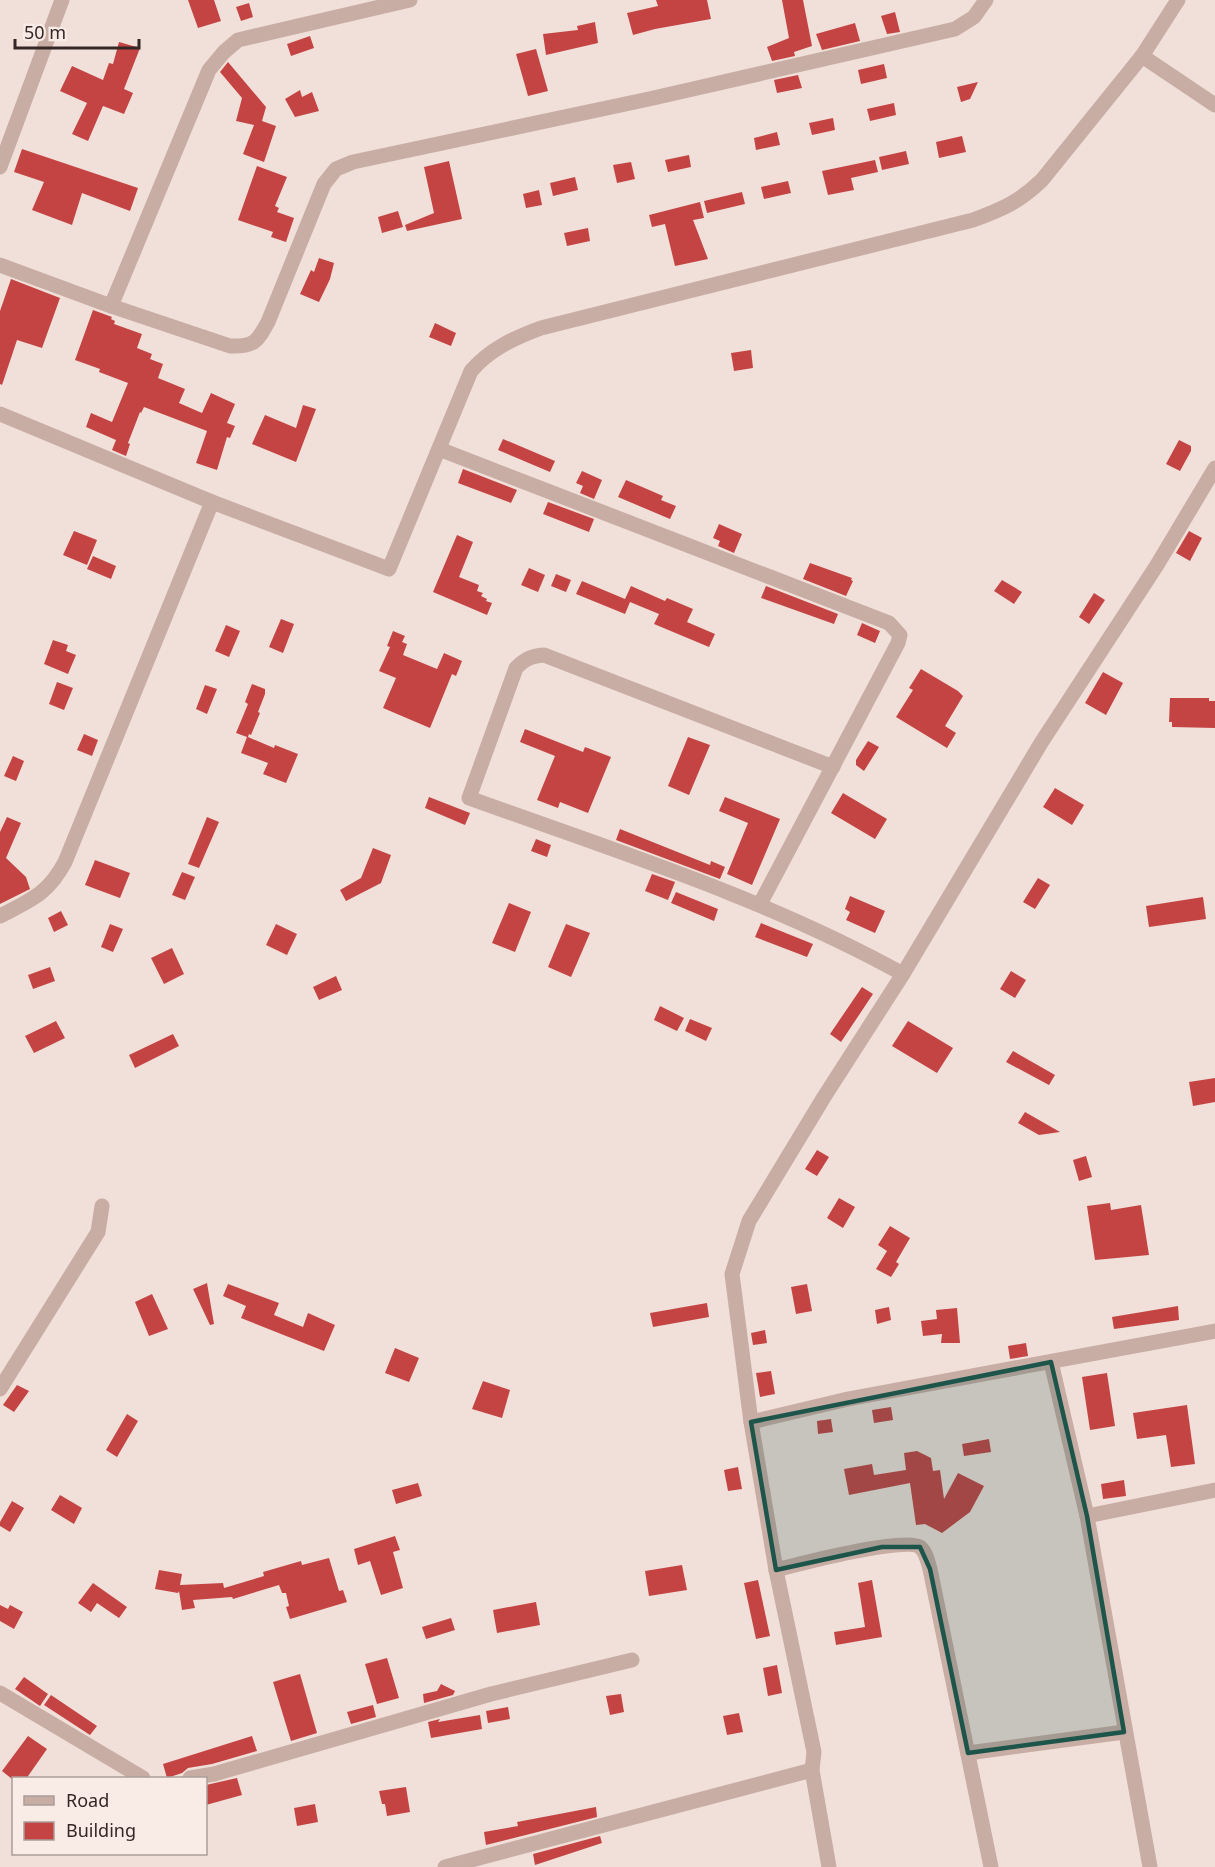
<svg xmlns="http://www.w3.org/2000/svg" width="1215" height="1867" font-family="'Noto Sans',sans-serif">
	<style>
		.building { fill: #c44444 }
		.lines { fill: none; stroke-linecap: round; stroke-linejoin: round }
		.street { stroke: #c8ada5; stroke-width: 15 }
		.marked { fill: #1d554b; fill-opacity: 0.2; stroke: #1d554b; stroke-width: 4.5; stroke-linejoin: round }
	</style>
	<rect width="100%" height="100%" fill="#f1e0d9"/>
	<g class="building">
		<polygon points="188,0 214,0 221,21 198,28"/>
		<polygon points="656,0 707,0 711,19 655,29 633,35 627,13 658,6"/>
		<polygon points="782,0 803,0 812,46 794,52 795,56 772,61 767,47 789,38"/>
		<polygon points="249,3 253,17 241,21 236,7"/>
		<polygon points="895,12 900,32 887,34 881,16"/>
		<polygon points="595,22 598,43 546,55 543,34 578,30 577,26"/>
		<polygon points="855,23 860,41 822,50 816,34"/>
		<polygon points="310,36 314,48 291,56 287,44"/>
		<polygon points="119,42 140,48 124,89 133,93 124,114 103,106 88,141 72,134 87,103 60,91 72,66 103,80 109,63 113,64"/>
		<polygon points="536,49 548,91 528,96 516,54"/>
		<polygon points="228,62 266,107 262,121 276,126 264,162 243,154 254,125 236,121 242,98 220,72"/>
		<polygon points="884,64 887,78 861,84 858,70"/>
		<polygon points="798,75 802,88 777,93 774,80"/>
		<polygon points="978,82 970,99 961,102 957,87"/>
		<polygon points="300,90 302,97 312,92 319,111 295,117 285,99"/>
		<polygon points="894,103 896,115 870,121 867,109"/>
		<polygon points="833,118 835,130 812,135 809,123"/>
		<polygon points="777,132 780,145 756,150 754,138"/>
		<polygon points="962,136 966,152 939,158 936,142"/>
		<polygon points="22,149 138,188 130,211 82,193 72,225 32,210 44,182 14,172"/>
		<polygon points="906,151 909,164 882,170 879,157"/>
		<polygon points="689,155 691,167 668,172 665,160"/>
		<polygon points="875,160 878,172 851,178 854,190 828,195 822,171"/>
		<polygon points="449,161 462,219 407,231 405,225 434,213 424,167"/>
		<polygon points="631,162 635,179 617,183 613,165"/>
		<polygon points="257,166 287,177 275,206 279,208 277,212 294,218 286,242 271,237 273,232 238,220"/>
		<polygon points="575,177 578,190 553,196 550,183"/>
		<polygon points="788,181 791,193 764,199 761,187"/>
		<polygon points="539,190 542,205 526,208 523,194"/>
		<polygon points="742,192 745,204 707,213 704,201"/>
		<polygon points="700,202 704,218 693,220 708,259 675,266 665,224 652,227 649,215"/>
		<polygon points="398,211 403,227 382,233 378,217"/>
		<polygon points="588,228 590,241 567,246 564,233"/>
		<polygon points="319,258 334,263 330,279 319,302 300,294 311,270 314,272"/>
		<polygon points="11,279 60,298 42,348 17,340 2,385 0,384 0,311"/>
		<polygon points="93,310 112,317 111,319 115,321 114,324 142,334 137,348 152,354 150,359 163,364 158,378 185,389 179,403 202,413 211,393 235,404 227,423 235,426 230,438 227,437 217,470 196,463 207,431 144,407 141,413 140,412 128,443 130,444 126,456 112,450 116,440 86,427 91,413 112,422 128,383 99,372 100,369 75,360"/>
		<polygon points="435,323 456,333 451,346 429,337"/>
		<polygon points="751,350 753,368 734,371 731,353"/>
		<polygon points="303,405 316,409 296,462 252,444 265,415 296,428"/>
		<polygon points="503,439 555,461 550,472 498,450"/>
		<polygon points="1179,440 1191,446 1191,451 1180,471 1166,464"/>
		<polygon points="463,469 517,490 511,503 458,483"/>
		<polygon points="582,471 602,480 594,499 580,493 583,486 576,483"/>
		<polygon points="626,480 663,496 661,500 676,506 670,519 618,497"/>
		<polygon points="548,502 594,519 589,532 543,514"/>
		<polygon points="719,524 742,534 734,553 718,546 720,541 713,538"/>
		<polygon points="74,531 97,540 87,565 63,555"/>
		<polygon points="1189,531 1202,538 1190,561 1176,553"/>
		<polygon points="457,535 473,542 459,577 479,585 477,591 483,593 481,596 487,599 486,601 492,603 487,615 433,592"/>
		<polygon points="93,556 116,566 111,579 87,569"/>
		<polygon points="810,563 852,578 851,580 853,581 846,596 803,579"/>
		<polygon points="529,568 545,575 538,592 521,585"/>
		<polygon points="556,574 571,580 566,592 551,586"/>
		<polygon points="1002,580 1022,592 1014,604 994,591"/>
		<polygon points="582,581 625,599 631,586 665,601 667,598 693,609 687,622 715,634 709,647 654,624 659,614 630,602 625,614 576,594"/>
		<polygon points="766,586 838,614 834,624 761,598"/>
		<polygon points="1094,593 1105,600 1089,624 1079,617"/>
		<polygon points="281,619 294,624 283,653 269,647"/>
		<polygon points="862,623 880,631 875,643 857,635"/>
		<polygon points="226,625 240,631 229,657 215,651"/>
		<polygon points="393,631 405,636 402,642 407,644 403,655 437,669 444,653 462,661 456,676 452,674 430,728 383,708 396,678 379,671 390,647 387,646"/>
		<polygon points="53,640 68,645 66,651 76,655 68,674 44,664"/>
		<polygon points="921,669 958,691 963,696 945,726 956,733 947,748 896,717 913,690 909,688"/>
		<polygon points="1103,672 1123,683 1106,715 1085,703"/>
		<polygon points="57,682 73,688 64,710 49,704"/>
		<polygon points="252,684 265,689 265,694 258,712 260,713 251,735 249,734 248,737 274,748 275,745 298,754 286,783 263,774 268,763 241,753 247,737 236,733 248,704 245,702"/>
		<polygon points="205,685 217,689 207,714 196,709"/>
		<polygon points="1170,698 1209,698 1209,701 1215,701 1215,728 1172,727 1172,722 1169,722"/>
		<polygon points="525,729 583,752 585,747 611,757 588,813 560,802 558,808 537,800 555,756 520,742"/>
		<polygon points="84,734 98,740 92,756 77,750"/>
		<polygon points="688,737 710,745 689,795 668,786"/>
		<polygon points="868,741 879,747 864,771 856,765 856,760"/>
		<polygon points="13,756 24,761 16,781 4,776"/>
		<polygon points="1055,788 1084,805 1072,825 1043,807"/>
		<polygon points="843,793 887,819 875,839 831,813"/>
		<polygon points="429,797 470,813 465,825 425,808"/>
		<polygon points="725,797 780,819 752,885 727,874 748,823 719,811"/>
		<polygon points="7,817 21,823 6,858 26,877 30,889 0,904 0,832"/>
		<polygon points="207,817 219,822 199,868 188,864"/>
		<polygon points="620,829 710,865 711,861 725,867 720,879 616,840"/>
		<polygon points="536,839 551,845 547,857 531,851"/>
		<polygon points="373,848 391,855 381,883 346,901 340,890 361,878"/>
		<polygon points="95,860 130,873 120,898 85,885"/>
		<polygon points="182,872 195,877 185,900 172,895"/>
		<polygon points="652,874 675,882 668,900 645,891"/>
		<polygon points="1038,878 1050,885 1035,909 1023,902"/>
		<polygon points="676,892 718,909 714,921 671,903"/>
		<polygon points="850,896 885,911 875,933 846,920 850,912 845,909"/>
		<polygon points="1203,897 1206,919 1149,927 1146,906"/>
		<polygon points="509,903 531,912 515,952 492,943"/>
		<polygon points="61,911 68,925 54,932 48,918"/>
		<polygon points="761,923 813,944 807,957 755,937"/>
		<polygon points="110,924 123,929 113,952 101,947"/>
		<polygon points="276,924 297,934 287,955 266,945"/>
		<polygon points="566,924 590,933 571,977 548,967"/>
		<polygon points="172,948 184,974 164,984 151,958"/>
		<polygon points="50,967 55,981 33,989 28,975"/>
		<polygon points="1011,971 1026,980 1015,998 1000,989"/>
		<polygon points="336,976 342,990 319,1000 313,987"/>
		<polygon points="862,987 873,994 841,1042 830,1034"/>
		<polygon points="660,1006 684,1018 677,1031 654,1020"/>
		<polygon points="690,1019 712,1028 706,1041 685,1031"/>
		<polygon points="56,1021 65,1038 34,1053 25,1036"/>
		<polygon points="908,1021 953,1048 937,1073 892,1046"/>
		<polygon points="173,1034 179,1046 135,1068 129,1055"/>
		<polygon points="1013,1051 1055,1075 1049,1085 1006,1062"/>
		<polygon points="1215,1078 1215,1102 1193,1106 1189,1082"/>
		<polygon points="1025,1112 1060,1132 1039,1135 1018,1123"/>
		<polygon points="817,1150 829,1157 817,1176 805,1169"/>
		<polygon points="1086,1156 1092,1177 1079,1181 1073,1160"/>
		<polygon points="839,1198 855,1207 843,1228 827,1218"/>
		<polygon points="1110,1203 1111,1210 1141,1205 1149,1255 1095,1260 1087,1206"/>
		<polygon points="890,1226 910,1238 896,1262 899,1264 891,1277 876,1269 887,1251 878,1245"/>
		<polygon points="207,1283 214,1324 210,1325 193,1289"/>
		<polygon points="228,1284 279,1303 274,1315 303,1327 308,1313 335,1325 324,1351 241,1318 246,1306 223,1296"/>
		<polygon points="807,1284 812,1311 796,1314 791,1287"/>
		<polygon points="152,1294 168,1329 149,1336 135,1302"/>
		<polygon points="707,1303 709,1317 653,1327 650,1313"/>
		<polygon points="1178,1306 1179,1320 1114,1329 1112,1317"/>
		<polygon points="889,1307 891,1320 877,1324 875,1310"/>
		<polygon points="957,1308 960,1343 941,1343 942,1334 923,1336 921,1321 937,1319 936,1310"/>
		<polygon points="765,1330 767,1343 753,1345 751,1333"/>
		<polygon points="1026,1343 1028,1356 1010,1359 1008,1346"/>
		<polygon points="395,1348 419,1358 409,1382 385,1373"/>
		<polygon points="771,1371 775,1394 760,1397 756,1373"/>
		<polygon points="1107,1373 1115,1426 1090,1430 1082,1377"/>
		<polygon points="483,1381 510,1390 502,1418 472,1409"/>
		<polygon points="17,1385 29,1391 14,1412 3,1405"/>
		<polygon points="1187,1405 1195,1464 1171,1467 1166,1435 1137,1439 1133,1413"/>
		<polygon points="891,1407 893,1420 874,1423 872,1410"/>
		<polygon points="127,1414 138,1421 117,1457 106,1450"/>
		<polygon points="831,1419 833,1432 818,1434 817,1421"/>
		<polygon points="989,1439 991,1452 964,1456 962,1444"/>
		<polygon points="917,1451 931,1458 933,1471 940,1470 944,1499 958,1473 984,1486 970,1512 942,1533 925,1524 916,1525 910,1483 849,1495 844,1469 872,1464 874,1475 906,1470 904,1453"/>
		<polygon points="738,1467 742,1489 728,1491 724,1470"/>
		<polygon points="1124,1480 1126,1496 1103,1499 1101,1484"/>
		<polygon points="418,1483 422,1496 396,1504 392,1490"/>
		<polygon points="60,1495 82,1508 74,1524 51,1510"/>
		<polygon points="12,1501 24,1508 10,1532 0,1526 0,1522"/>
		<polygon points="395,1536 400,1550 393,1552 403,1588 381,1595 370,1561 358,1565 354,1549"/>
		<polygon points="329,1558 339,1591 343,1590 347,1602 290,1619 286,1607 289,1606 286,1593 282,1593 279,1585 233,1599 232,1597 193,1600 195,1608 182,1610 179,1591 178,1593 155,1589 159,1570 182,1574 180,1585 223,1583 224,1588 264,1576 263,1572 301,1561 302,1565"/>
		<polygon points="682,1565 687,1590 649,1596 645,1571"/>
		<polygon points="758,1580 770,1636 756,1639 744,1583"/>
		<polygon points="872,1580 882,1637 836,1645 834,1632 865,1627 858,1583"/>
		<polygon points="93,1583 127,1607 119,1618 97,1603 91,1612 78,1603"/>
		<polygon points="536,1602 540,1625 497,1633 493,1610"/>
		<polygon points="0,1605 8,1609 10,1605 23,1612 14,1629 0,1621"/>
		<polygon points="451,1618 455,1630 426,1639 422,1627"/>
		<polygon points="387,1658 399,1698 377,1704 365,1664"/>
		<polygon points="777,1665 782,1693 768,1696 763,1668"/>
		<polygon points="300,1674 317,1733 291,1741 273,1682"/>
		<polygon points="24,1677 48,1694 40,1706 15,1689"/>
		<polygon points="441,1684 455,1691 453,1695 424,1703 423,1694 437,1691"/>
		<polygon points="621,1694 624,1712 610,1715 606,1696"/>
		<polygon points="51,1695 97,1726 90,1735 44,1705"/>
		<polygon points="373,1705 376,1717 351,1724 347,1712"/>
		<polygon points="508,1707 510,1719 488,1723 486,1711"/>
		<polygon points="739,1713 743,1732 727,1735 723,1716"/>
		<polygon points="480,1715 482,1729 431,1738 428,1722 440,1719 438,1722"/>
		<polygon points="28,1736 47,1749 26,1779 12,1779 2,1771"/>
		<polygon points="252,1736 257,1751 212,1764 188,1768 182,1773 167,1778 163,1764"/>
		<polygon points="237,1778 242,1795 206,1805 206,1785"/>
		<polygon points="406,1787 410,1812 387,1816 385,1804 382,1804 379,1791"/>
		<polygon points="315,1804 318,1822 297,1826 294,1808"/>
		<polygon points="596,1807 597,1817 486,1845 484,1832 518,1826 517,1822"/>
		<polygon points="600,1836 602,1843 535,1865 533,1854"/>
	</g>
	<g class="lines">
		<g class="street">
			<polyline points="1142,56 1215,105"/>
			<polyline points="0,167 62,0"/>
			<path d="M 0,265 L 111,306 L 230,346 C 254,347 257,342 268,322 L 324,184 L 336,169 L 353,162 L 649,99 L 955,29 L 974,17 L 986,0"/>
			<polyline points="111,306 209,70 224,52 238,40 410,0"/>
			<path d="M 0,414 L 212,502 L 389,569 L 471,371 C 490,349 514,338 541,328 L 973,220 C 1003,209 1019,202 1042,180 L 1142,56 L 1178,0"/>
			<polyline points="439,449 889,623 900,635 898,643 760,904"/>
			<path d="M 833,767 L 544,655 C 531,656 525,659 516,668 L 469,798 C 616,851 766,898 903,974"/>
			<path d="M 0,916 C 31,900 48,894 65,862 L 212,502"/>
			<polyline points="1051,1362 1087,1516 1150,1867"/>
			<polyline points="0,1389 98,1232 102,1206"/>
			<polyline points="751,1422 848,1399 1215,1331"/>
			<polyline points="1087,1516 1215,1490"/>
			<path d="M 776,1570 C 799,1564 905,1536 920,1547 C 926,1552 928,1562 930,1569 L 991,1867"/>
			<polyline points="0,1693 143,1778"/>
			<polyline points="968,1753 1124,1732"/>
			<polyline points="190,1778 214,1774 491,1694 632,1660"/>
			<polyline points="445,1867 812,1770"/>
			<polyline points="829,1867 812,1770 814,1752 776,1570 751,1422 732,1274 749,1221 824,1097 903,974 1041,743 1157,565 1215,468"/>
		</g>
	</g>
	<path class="marked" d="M 1051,1362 L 1087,1516 L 1124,1732 L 968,1753 L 930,1569 L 920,1547 L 882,1547 L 776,1570 L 751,1422 Z"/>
	<rect x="12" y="1777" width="195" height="78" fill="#f9ebe5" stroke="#aa9d99" stroke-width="1.5"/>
	<rect x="24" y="1796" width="30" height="9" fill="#c8ada5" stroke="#aa9d99" stroke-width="1.5"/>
	<text x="66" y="1807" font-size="18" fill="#342726">Road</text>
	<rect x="24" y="1822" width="30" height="18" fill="#c44444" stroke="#aa9d99" stroke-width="1.5"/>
	<text x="66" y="1837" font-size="18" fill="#342726">Building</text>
	<path d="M15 39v9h124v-9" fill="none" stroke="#342726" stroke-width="3"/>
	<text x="24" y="39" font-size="18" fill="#342726" stroke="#f9ebe5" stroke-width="4.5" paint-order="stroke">50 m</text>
</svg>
